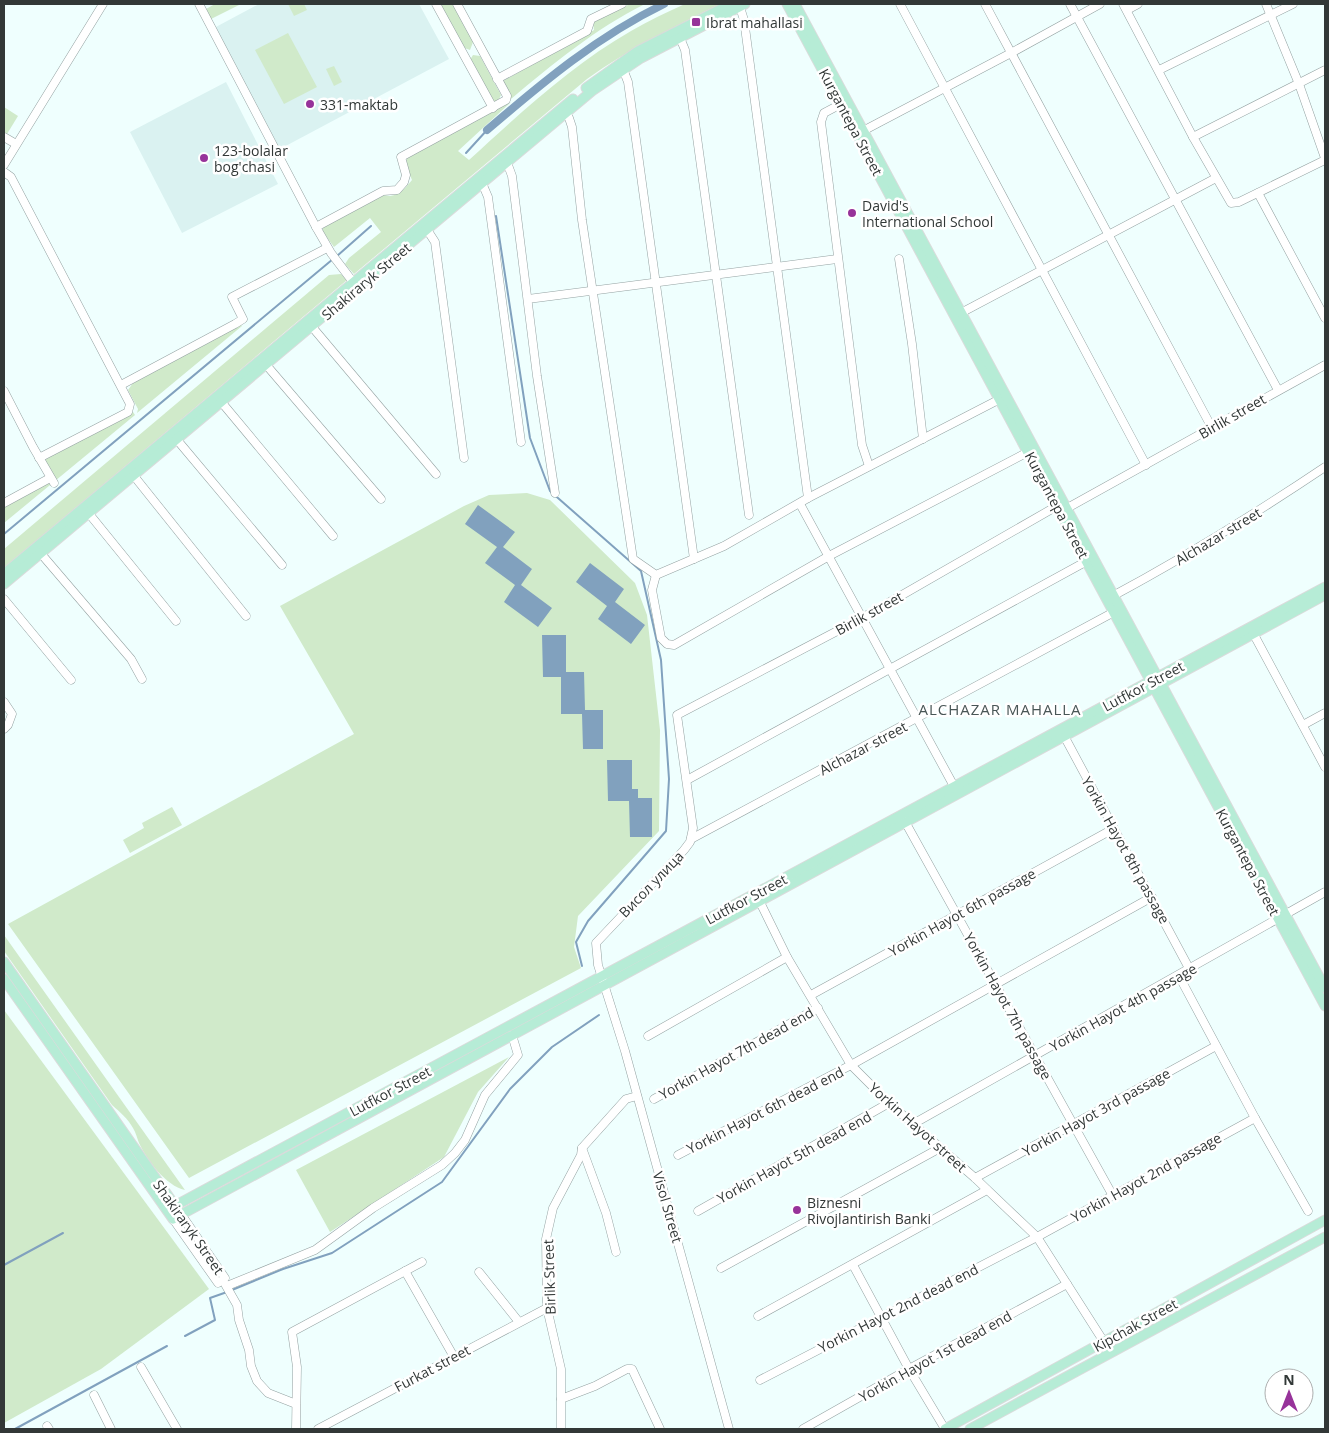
<svg xmlns="http://www.w3.org/2000/svg" width="1329" height="1433" font-family="'Open Sans',sans-serif">
	<style>
		.built { fill: #daf2f1 }
		.green { fill: #d0eaca }
		.water { fill: #81a1be }
		.lines { fill: none; stroke-linecap: round; stroke-linejoin: round }
		.stream { stroke: #81a1be; stroke-width: 2 }
		.canal { stroke: #81a1be; stroke-width: 8 }
		.minor-casing { stroke: #94a2a2; stroke-width: 9 }
		.major-casing { stroke: #dadbdb; stroke-width: 11 }
		.minor { stroke: #fff; stroke-width: 8 }
		.major { stroke: #b6ecd6; stroke-width: 9 }
		.poi-dot { fill: #97339a; stroke: #fff; stroke-width: 2 }
		.labels { text-anchor: middle; dominant-baseline: central; stroke-width: 5; stroke-linejoin: round; paint-order: stroke }
		.poi-label { font-size: 14px; fill: #323837; stroke: #fff; text-anchor: start }
		.street-label { font-size: 14px; fill: #323837; stroke: #fff }
		.neighbourhood-label { font-size: 15px; letter-spacing: 1px; fill: #495656; stroke: #fff }
	</style>
	<rect width="100%" height="100%" fill="#effffe"/>
	<g class="built">
		<polygon points="259,4 419,4 449,59 280,149 214,28"/>
		<polygon points="226,82 278,184 182,233 130,132"/>
	</g>
	<g class="green">
		<polygon points="215,4 241,4 211,19 206,9"/>
		<polygon points="288,4 304,4 307,10 294,16"/>
		<polygon points="440,4 453,4 473,42 470,50 462,47"/>
		<path d="M 630,4 L 645,4 C 595,29 554,63 511,99 L 503,81 L 594,30 L 593,22 Z"/>
		<path d="M 685,4 L 720,4 C 674,27 629,49 587,79 L 354,274 L 345,264 L 349,258 L 381,232 L 370,218 L 334,247 L 323,232 L 323,228 C 327,225 376,197 382,195 C 385,195 387,196 390,196 C 400,195 406,187 412,180 L 405,163 L 408,156 L 511,102 L 458,151 L 469,160 C 518,115 573,64 631,31 C 648,21 667,12 685,4 Z"/>
		<polygon points="288,33 317,87 284,104 255,50"/>
		<polygon points="473,55 480,56 501,95 498,101 493,101 470,60"/>
		<polygon points="334,66 342,82 334,86 326,69"/>
		<polygon points="4,107 18,116 7,134 4,132"/>
		<polygon points="341,274 347,280 4,568 4,549 329,275"/>
		<polygon points="241,325 242,326 137,413 138,409 128,390 133,383"/>
		<polygon points="133,412 135,415 4,523 4,507 55,480 45,461 46,459"/>
		<polygon points="527,493 550,500 635,583 647,615 660,730 659,831 578,916 574,947 581,968 189,1178 8,924 354,734 280,606 464,506 489,495"/>
		<polygon points="172,807 182,825 130,853 123,840 144,828 142,823"/>
		<path d="M 4,935 L 185,1190 C 166,1186 147,1160 139,1143 C 137,1138 136,1133 133,1128 C 128,1119 120,1112 112,1105 L 4,951 Z"/>
		<polygon points="4,1010 209,1289 101,1369 4,1423"/>
		<polygon points="509,1057 478,1092 444,1157 330,1232 296,1170"/>
	</g>
	<g class="water">
		<polygon points="478,505 515,532 503,547 532,569 521,585 552,608 538,627 504,602 515,585 485,563 497,547 465,524"/>
		<polygon points="590,563 624,589 615,602 645,625 631,644 598,619 607,606 576,582"/>
		<polygon points="542,635 566,635 566,672 584,672 585,710 603,710 603,749 583,749 582,714 561,714 561,677 543,677"/>
		<polygon points="607,760 632,760 632,789 638,789 638,798 652,798 652,837 630,837 629,801 608,801"/>
	</g>
	<g class="lines">
		<g class="stream">
			<polyline points="466,153 487,130"/>
			<polyline points="496,216 530,438 550,491 641,571 661,660 669,779 666,831 588,921 576,942 582,966"/>
			<polyline points="337,256 371,226"/>
			<polyline points="4,534 333,259"/>
			<polyline points="4,1265 63,1233"/>
			<polyline points="232,1290 283,1269 332,1253 442,1182 510,1089 552,1047 599,1015"/>
			<polyline points="185,1336 215,1320 210,1298 227,1292"/>
			<polyline points="15,1429 167,1346"/>
		</g>
		<path class="canal" d="M 487,130 C 543,82 598,36 664,4"/>
		<defs>
			<g id="minor">
				<polyline points="199,4 316,227 331,253 353,282"/>
				<polyline points="436,4 493,108"/>
				<polyline points="739,4 744,20 808,498"/>
				<polyline points="900,4 1146,465"/>
				<polyline points="985,4 1212,428"/>
				<polyline points="1070,4 1278,390"/>
				<polyline points="1123,4 1193,137 1231,203 1239,202 1325,160"/>
				<polyline points="1266,4 1299,84 1325,158"/>
				<polyline points="1127,10 1138,4"/>
				<polyline points="678,33 685,50 749,515"/>
				<polyline points="621,64 628,82 694,559"/>
				<polyline points="1159,70 1293,4"/>
				<polyline points="497,79 587,31 591,19 622,4"/>
				<polyline points="841,104 824,113 821,122 862,445 869,466"/>
				<polyline points="563,109 569,118 572,127 582,220 633,559 656,575 724,546 808,498 1000,399"/>
				<polyline points="859,133 1011,53 1100,4"/>
				<polyline points="4,137 16,144"/>
				<polyline points="1193,137 1325,70"/>
				<polyline points="505,157 512,176 537,376 555,493"/>
				<polyline points="4,165 103,4"/>
				<polyline points="4,172 11,177 130,404 128,412 39,458"/>
				<polyline points="482,183 488,197 521,442"/>
				<polyline points="1258,193 1325,318"/>
				<polyline points="424,225 435,242 464,458"/>
				<polyline points="316,227 383,191 397,190 404,182 406,175 401,157 506,100 507,96 457,4"/>
				<polyline points="899,259 912,344 923,439"/>
				<polyline points="528,299 837,259"/>
				<polyline points="957,315 1216,178"/>
				<polyline points="308,322 436,474"/>
				<polyline points="262,360 381,499"/>
				<polyline points="121,385 235,324 243,319 232,297 327,248"/>
				<polyline points="4,391 33,447 54,483"/>
				<polyline points="218,398 333,536"/>
				<polyline points="173,435 282,565"/>
				<polyline points="130,471 246,616"/>
				<polyline points="4,503 50,478"/>
				<polyline points="800,504 956,790"/>
				<polyline points="86,510 176,621"/>
				<polyline points="1062,511 1325,365"/>
				<polyline points="37,549 131,659 142,679"/>
				<polyline points="656,575 652,590 661,638 667,644 674,645 829,556 1028,452"/>
				<path d="M 1109,598 C 1184,558 1255,514 1325,467"/>
				<polyline points="4,599 71,680"/>
				<polyline points="1252,631 1325,767"/>
				<polyline points="4,702 12,714 8,725 4,729"/>
				<polyline points="1303,725 1325,713"/>
				<polyline points="1062,732 1190,970"/>
				<polyline points="687,780 1087,561"/>
				<polyline points="903,818 1113,1196"/>
				<polyline points="691,839 1114,612"/>
				<polyline points="756,894 787,957 851,1065 889,1103 975,1178 1037,1237 1104,1342"/>
				<polyline points="1179,976 1255,1118 1308,1211"/>
				<polyline points="811,995 1113,829"/>
				<polyline points="648,1036 787,957"/>
				<polyline points="654,1099 818,1008"/>
				<polyline points="913,1124 1325,892"/>
				<polyline points="582,1148 606,1213 616,1252"/>
				<polyline points="678,1155 851,1065 1152,897"/>
				<polyline points="975,1178 1216,1046"/>
				<polyline points="698,1211 889,1103"/>
				<polyline points="173,1219 218,1283 225,1278 181,1214"/>
				<polyline points="853,1265 909,1369 945,1429"/>
				<polyline points="721,1268 940,1148"/>
				<polyline points="405,1271 454,1357"/>
				<polyline points="479,1272 519,1322"/>
				<polyline points="225,1284 237,1305 239,1320 249,1350 251,1366 257,1381 268,1393 296,1404"/>
				<polyline points="227,1286 315,1250 373,1208 442,1165 455,1153 465,1140 485,1095 518,1055 512,1035"/>
				<polyline points="758,1316 987,1190"/>
				<polyline points="141,1367 177,1429"/>
				<polyline points="760,1380 1037,1237 1255,1118"/>
				<polyline points="94,1395 111,1429"/>
				<polyline points="561,1399 595,1386 627,1369 632,1369 660,1429"/>
				<polyline points="47,1426 49,1429"/>
				<polyline points="296,1429 297,1367 292,1332 422,1262"/>
				<polyline points="318,1429 547,1308"/>
				<polyline points="561,1429 561,1369 547,1308 546,1239 553,1208 581,1155 582,1148 626,1099 637,1096"/>
				<polyline points="729,1429 625,1051 598,965 596,943 684,850 690,842 693,828 677,715 862,618 1057,506"/>
				<polyline points="803,1429 909,1369 1067,1284"/>
			</g>
			<g id="major">
				<polyline points="787,4 1325,1006"/>
				<polyline points="795,4 1325,988"/>
				<polyline points="586,88 638,51 731,4"/>
				<polyline points="4,574 573,99"/>
				<polyline points="4,584 592,91 641,58 745,4"/>
				<polyline points="4,962 178,1210"/>
				<polyline points="4,979 173,1219 1325,595"/>
				<polyline points="167,1210 1325,587"/>
				<polyline points="945,1429 1325,1220"/>
				<polyline points="970,1429 1325,1237"/>
			</g>
		</defs>
		<use href="#minor" class="minor-casing"/>
		<use href="#major" class="major-casing"/>
		<use href="#minor" class="minor"/>
		<use href="#major" class="major"/>
	</g>
	<g class="poi-dot">
		<rect x="691" y="17" width="10" height="10" rx="2.5"/>
		<circle cx="310" cy="104" r="5"/>
		<circle cx="204" cy="158" r="5"/>
		<circle cx="852" cy="213" r="5"/>
		<circle cx="797" cy="1210" r="5"/>
	</g>
	<g class="labels">
		<g class="poi-label">
			<text x="706" y="22">Ibrat mahallasi</text>
			<text x="320" y="104">331-maktab</text>
			<text x="214" y="150">123-bolalar<tspan x="214" dy="16">bog'chasi</tspan></text>
			<text x="862" y="205">David's<tspan x="862" dy="16">International School</tspan></text>
			<text x="807" y="1202">Biznesni<tspan x="807" dy="16">Rivojlantirish Banki</tspan></text>
		</g>
		<g class="street-label">
			<text transform="translate(851 122) rotate(62)">Kurgantepa Street</text>
			<text transform="translate(366 281) rotate(-40)">Shakiraryk Street</text>
			<text transform="translate(1232 416) rotate(-30)">Birlik street</text>
			<text transform="translate(1057 505) rotate(62)">Kurgantepa Street</text>
			<text transform="translate(1218 536) rotate(-31)">Alchazar street</text>
			<text transform="translate(869 613) rotate(-29)">Birlik street</text>
			<text transform="translate(1143 686) rotate(-28)">Lutfkor Street</text>
			<text transform="translate(863 748) rotate(-28)">Alchazar street</text>
			<text transform="translate(1126 850) rotate(61)">Yorkin Hayot 8th passage</text>
			<text transform="translate(1248 862) rotate(62)">Kurgantepa Street</text>
			<text transform="translate(651 884) rotate(-46)">Висол улица</text>
			<text transform="translate(746 899) rotate(-28)">Lutfkor Street</text>
			<text transform="translate(962 912) rotate(-29)">Yorkin Hayot 6th passage</text>
			<text transform="translate(1008 1006) rotate(61)">Yorkin Hayot 7th passage</text>
			<text transform="translate(1123 1007) rotate(-29)">Yorkin Hayot 4th passage</text>
			<text transform="translate(736 1053) rotate(-29)">Yorkin Hayot 7th dead end</text>
			<text transform="translate(390 1091) rotate(-28)">Lutfkor Street</text>
			<text transform="translate(765 1110) rotate(-27)">Yorkin Hayot 6th dead end</text>
			<text transform="translate(1096 1112) rotate(-29)">Yorkin Hayot 3rd passage</text>
			<text transform="translate(918 1127) rotate(42)">Yorkin Hayot street</text>
			<text transform="translate(794 1157) rotate(-29)">Yorkin Hayot 5th dead end</text>
			<text transform="translate(1146 1177) rotate(-29)">Yorkin Hayot 2nd passage</text>
			<text transform="translate(668 1207) rotate(74)">Visol Street</text>
			<text transform="translate(189 1227) rotate(55)">Shakiraryk Street</text>
			<text transform="translate(549 1277) rotate(-92)">Birlik Street</text>
			<text transform="translate(898 1308) rotate(-27)">Yorkin Hayot 2nd dead end</text>
			<text transform="translate(1135 1325) rotate(-29)">Kipchak Street</text>
			<text transform="translate(935 1356) rotate(-29)">Yorkin Hayot 1st dead end</text>
			<text transform="translate(432 1368) rotate(-28)">Furkat street</text>
		</g>
		<g class="neighbourhood-label">
			<text x="1000" y="709">ALCHAZAR MAHALLA</text>
		</g>
	</g>
	<rect width="1329" height="1433" fill="none" stroke="#323837" stroke-width="10"/>
	<g transform="translate(1289 1393)"><circle r="24" fill="#ffffff" stroke="#adafaf"/>
	<path d="M0-4L9 19L0 12L-9 19Z" fill="#97339a"/>
	<text y="-8" font-size="14" font-weight="bold" text-anchor="middle" fill="#323837">N</text>
	</g>
</svg>
